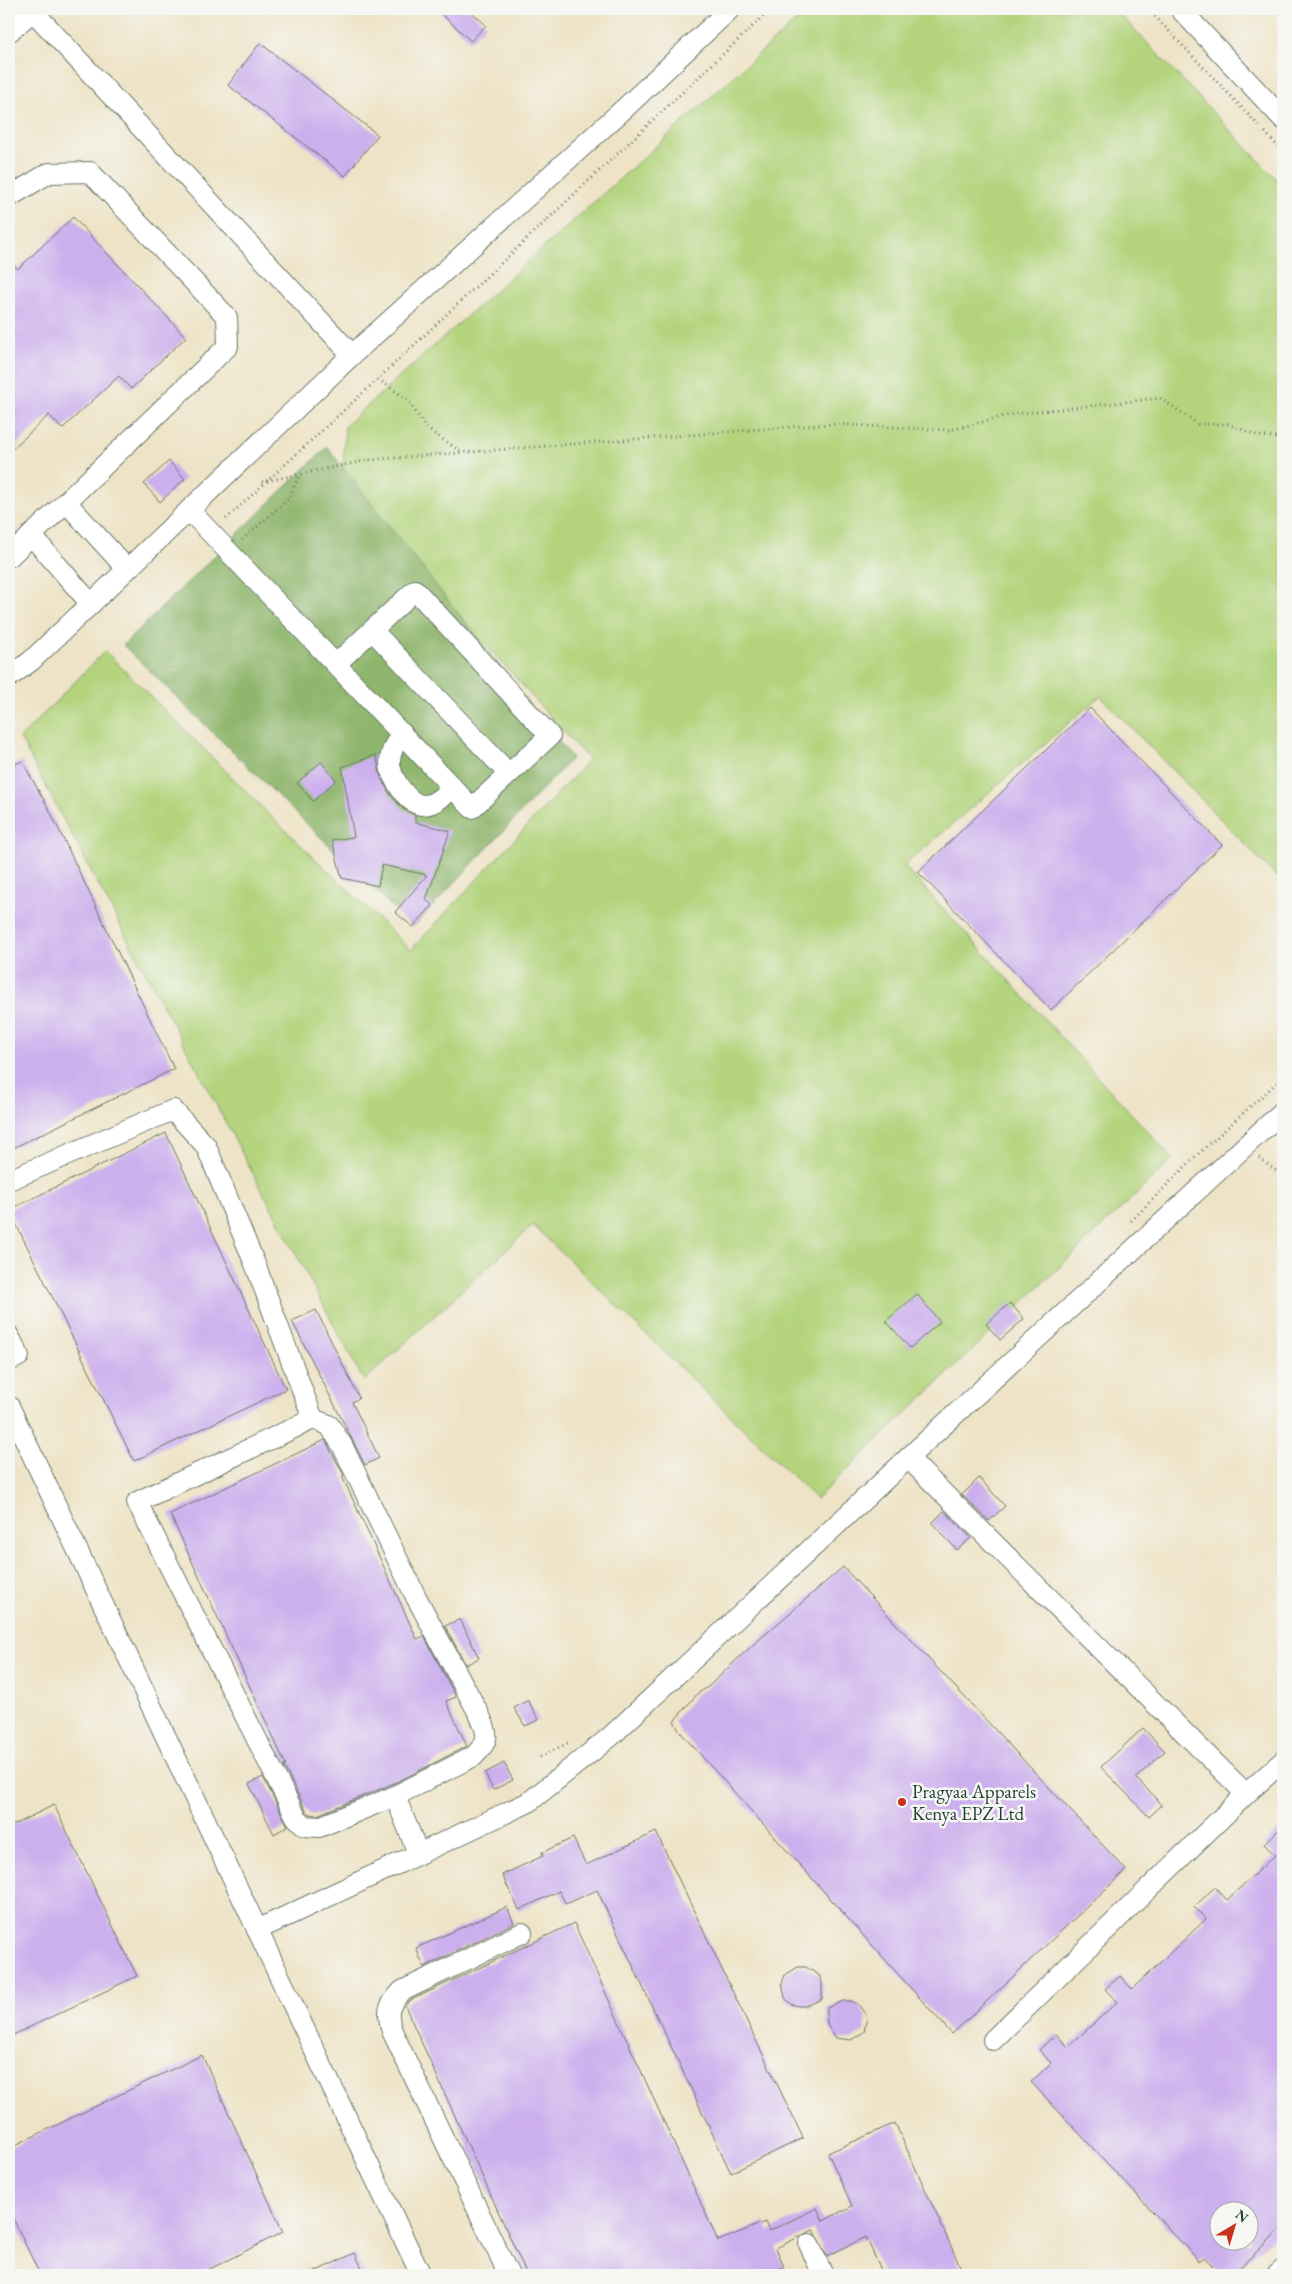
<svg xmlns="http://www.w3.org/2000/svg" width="1292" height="2284" font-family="'EB Garamond',serif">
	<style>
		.green { fill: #b3d47d; stroke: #698858 }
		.forest { fill: #8eb66c; stroke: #567a50 }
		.building { fill: #ccafed; fill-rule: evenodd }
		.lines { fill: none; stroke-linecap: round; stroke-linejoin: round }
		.minor-casing { stroke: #677767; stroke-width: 22 }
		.path { stroke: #677767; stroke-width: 3; stroke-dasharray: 1 4; stroke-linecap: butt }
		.minor { stroke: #fff; stroke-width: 20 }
		.poi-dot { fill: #c8321e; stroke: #f6f6f2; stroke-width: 2 }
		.labels { text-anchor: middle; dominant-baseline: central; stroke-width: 5; stroke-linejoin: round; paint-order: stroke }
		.poi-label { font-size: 19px; fill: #1f3d34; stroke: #f6f6f2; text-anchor: start }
	</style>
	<rect width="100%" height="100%" fill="#f6f6f2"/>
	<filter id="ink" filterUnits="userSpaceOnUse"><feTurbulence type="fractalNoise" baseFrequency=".02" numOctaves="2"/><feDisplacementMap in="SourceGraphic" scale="10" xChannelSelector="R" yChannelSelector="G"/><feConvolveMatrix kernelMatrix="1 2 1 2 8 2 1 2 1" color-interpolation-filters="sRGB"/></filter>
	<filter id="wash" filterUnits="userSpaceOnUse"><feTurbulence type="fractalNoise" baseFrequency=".0096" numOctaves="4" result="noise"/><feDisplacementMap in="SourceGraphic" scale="20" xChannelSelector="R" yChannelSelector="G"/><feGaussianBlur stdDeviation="1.12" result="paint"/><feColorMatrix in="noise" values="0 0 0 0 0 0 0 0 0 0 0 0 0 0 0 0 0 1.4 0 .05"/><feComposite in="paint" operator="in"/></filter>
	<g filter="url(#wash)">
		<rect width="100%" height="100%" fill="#eee3c6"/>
		<polygon class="green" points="809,9 1115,9 1283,186 1283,883 1100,696 904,866 1173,1159 816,1499 533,1225 364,1381 20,738 105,651 282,827 411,950 589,760 342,484 345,426"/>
		<polygon class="forest" points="327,447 572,758 413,927 123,645"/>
		<g id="blocks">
			<g class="building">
				<polygon points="436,9 468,9 486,25 471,41"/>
				<polygon points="260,43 378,135 345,176 228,85"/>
				<polygon points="73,217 186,337 131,389 119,376 62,429 49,415 9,452 9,260 18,269"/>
				<polygon points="169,461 185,479 160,502 144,484"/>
				<polygon points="1090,708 1222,845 1051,1010 918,872"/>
				<polygon points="376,755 381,778 390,794 403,809 415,815 415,822 450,831 426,900 433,905 413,927 395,912 427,875 382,865 378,886 342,878 332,840 354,837 342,767"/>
				<polygon points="22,761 49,809 174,1069 9,1150 9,767"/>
				<polygon points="321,762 336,780 313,801 297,783"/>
				<polygon points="166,1133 286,1389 134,1461 9,1210"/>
				<polygon points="917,1294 940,1322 910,1348 886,1321"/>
				<polygon points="1010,1303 1024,1319 1000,1340 986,1324"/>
				<polygon points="316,1310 359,1398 352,1402 379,1458 365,1465 292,1321"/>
				<polygon points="325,1440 344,1475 342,1476 417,1639 424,1636 456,1697 446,1701 467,1746 399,1781 317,1815 310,1814 306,1810 284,1766 286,1765 170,1514"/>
				<polygon points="979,1478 1005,1506 989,1521 962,1495"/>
				<polygon points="944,1511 971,1538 957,1550 932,1523"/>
				<polygon points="843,1567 1126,1870 952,2034 681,1733 674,1721 698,1693 708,1687 746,1651"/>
				<polygon points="460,1619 479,1658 466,1665 445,1626"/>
				<polygon points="528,1700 539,1720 525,1726 514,1708"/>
				<polygon points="1143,1728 1165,1751 1136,1778 1162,1805 1149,1817 1101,1767"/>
				<polygon points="504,1763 513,1780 493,1790 485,1773"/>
				<polygon points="263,1777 288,1826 274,1834 249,1784"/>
				<polygon points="54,1805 137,1976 9,2037 9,1827"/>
				<path d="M 1283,1826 L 1283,2227 L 1232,2275 L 1222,2275 L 1204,2257 L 1199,2261 L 1031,2082 L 1051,2063 L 1039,2050 L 1056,2034 L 1068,2047 L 1117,2002 L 1105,1989 L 1120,1976 L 1132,1989 L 1206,1919 L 1194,1907 L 1215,1887 L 1227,1900 L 1275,1855 L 1264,1844 ZM 1220,2212 L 1250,2212 L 1250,2242 L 1220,2242 Z"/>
				<polygon points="656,1832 803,2138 731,2173 597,1890 566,1904 559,1891 519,1910 502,1875 543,1856 541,1853 573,1838 586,1865"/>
				<polygon points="507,1907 514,1923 424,1967 416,1948"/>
				<polygon points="574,1923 718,2241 765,2222 769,2231 817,2208 823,2221 852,2206 828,2153 895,2123 964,2275 883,2275 866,2237 827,2256 813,2230 776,2248 784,2267 763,2275 527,2275 405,2006 409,2001"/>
				<polygon points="798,1967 806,1967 819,1975 822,1983 822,1999 806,2006 798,2006 791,2004 785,1998 782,1983 785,1975"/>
				<polygon points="843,2001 851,2001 858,2004 867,2017 864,2032 851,2040 836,2038 827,2025 827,2008"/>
				<polygon points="202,2055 283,2232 198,2275 40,2275 9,2210 9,2148"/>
				<polygon points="355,2253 365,2275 308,2275"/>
			</g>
		</g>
	</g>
	<g filter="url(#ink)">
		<use href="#blocks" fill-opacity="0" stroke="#677767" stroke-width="1"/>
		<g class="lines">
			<defs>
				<g id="minor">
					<polyline points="31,9 352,355"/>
					<polyline points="1180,9 1283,119"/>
					<polyline points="9,32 35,9"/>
					<polyline points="9,197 49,173 90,172 227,317 228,346 9,557"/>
					<polyline points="66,502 127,569"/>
					<polyline points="189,510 472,808 550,736 415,590 336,664"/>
					<polyline points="31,535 91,604"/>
					<polyline points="372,630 509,774"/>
					<polyline points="9,677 31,661 352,355 626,107 730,9"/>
					<path d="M 402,733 C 396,742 390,751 390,762 C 389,775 408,805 423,805 C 435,805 445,795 452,787"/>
					<polyline points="9,1180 173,1110 206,1146 255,1264 313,1419"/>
					<polyline points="9,1336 19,1356 9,1361"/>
					<polyline points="9,1406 421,2275"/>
					<path d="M 313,1419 L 329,1425 L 342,1445 L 416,1597 L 479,1714 C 488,1734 491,1739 474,1756 L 395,1796 L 319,1827 L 305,1826 L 296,1817 L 137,1502 Z"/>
					<polyline points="908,1458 1246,1794"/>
					<polyline points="395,1796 418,1853"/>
					<polyline points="257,1930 529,1802 610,1737 908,1458 1283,1111"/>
					<polyline points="993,2040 1246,1794 1283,1761"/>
					<polyline points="809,2244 823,2275"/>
					<path d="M 509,2275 L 392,2031 C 386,2011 388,2006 402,1991 L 522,1933"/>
					<polyline points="1277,2275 1283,2270"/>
				</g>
			</defs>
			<use href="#minor" class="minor-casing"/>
			<g class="path">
				<polyline points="1148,9 1261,128"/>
				<polyline points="1265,132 1283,152"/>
				<polyline points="378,379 408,400 426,428 463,453"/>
				<polyline points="262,482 368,460 789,427 831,424 950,430 1014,414 1160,398 1198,424 1228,424 1259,436 1283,438"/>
				<polyline points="226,519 378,379 771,9"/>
				<polyline points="242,540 289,498 300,474"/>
				<polyline points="1259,1158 1283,1176"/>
				<polyline points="1131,1221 1195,1157 1283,1077"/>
				<polyline points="540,1757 570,1742"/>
			</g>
			<use href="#minor" class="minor"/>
		</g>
	</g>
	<circle class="poi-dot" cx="902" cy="1802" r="5"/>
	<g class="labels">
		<g class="poi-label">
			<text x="912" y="1791">Pragyaa Apparels<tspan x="912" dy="22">Kenya EPZ Ltd</tspan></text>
		</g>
	</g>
	<rect width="1292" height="2284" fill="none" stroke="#f6f6f2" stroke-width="30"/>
	<g transform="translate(1234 2226) rotate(38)"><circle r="24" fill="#f6f6f2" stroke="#a0aca6"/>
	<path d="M0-4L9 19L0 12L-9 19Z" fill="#c8321e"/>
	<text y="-8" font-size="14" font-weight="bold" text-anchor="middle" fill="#1f3d34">N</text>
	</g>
</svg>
